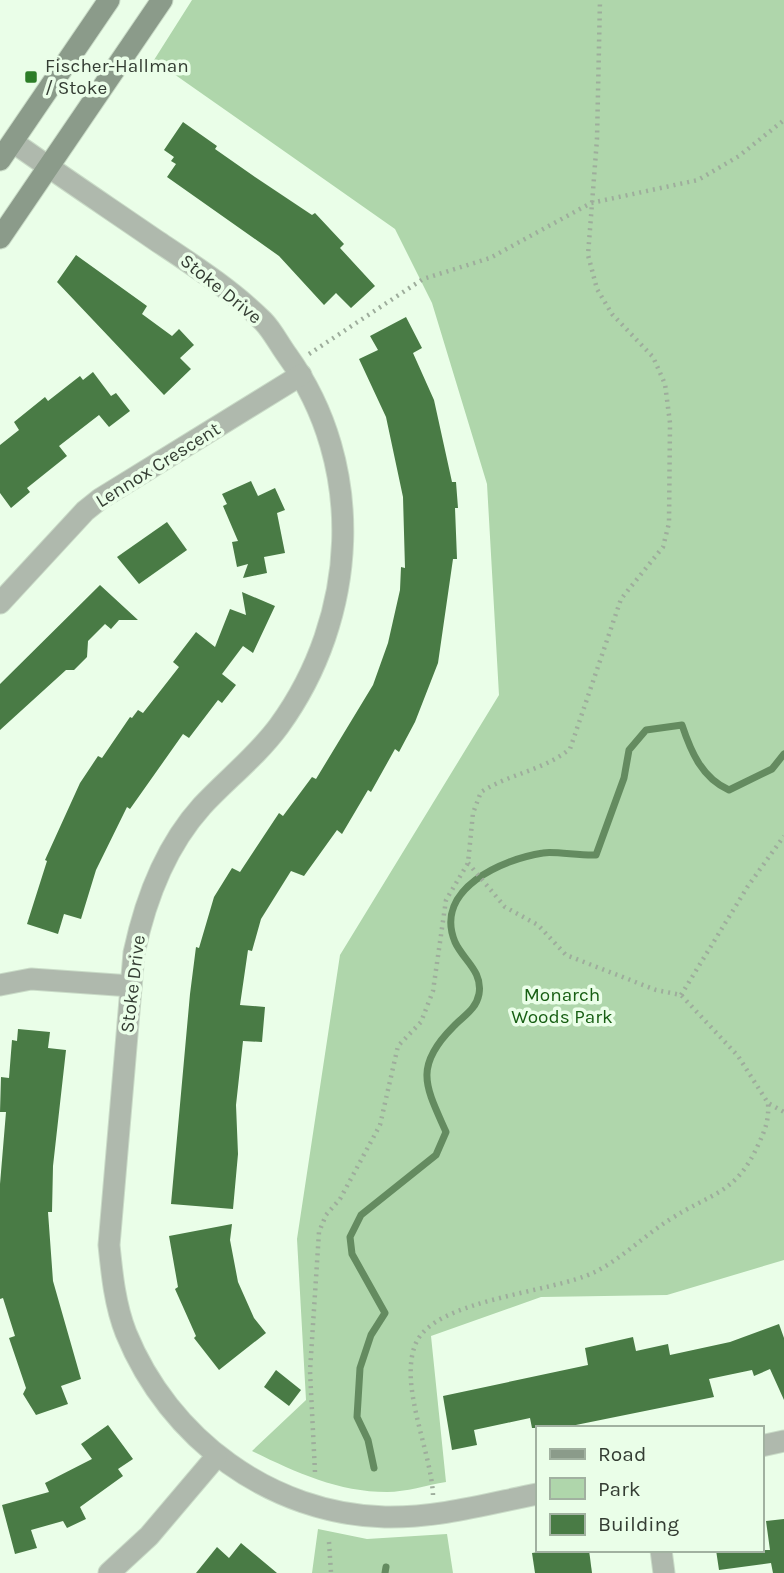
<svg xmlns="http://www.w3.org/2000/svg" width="784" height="1573" font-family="Karla,sans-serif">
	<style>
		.green { fill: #afd6ab }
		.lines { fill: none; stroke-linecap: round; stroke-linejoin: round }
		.stream { stroke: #648b60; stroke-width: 7 }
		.building { fill: #497b45 }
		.minor-casing { stroke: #c9dbc7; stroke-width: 23 }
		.secondary-casing { stroke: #c9dbc7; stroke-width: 23 }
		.path { stroke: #9ead9c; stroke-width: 4.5; stroke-dasharray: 2 5; stroke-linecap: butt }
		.minor { stroke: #afb9ad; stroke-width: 21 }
		.secondary { stroke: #8b9b8a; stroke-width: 21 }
		.poi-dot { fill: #2c7d27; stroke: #eafee8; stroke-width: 2.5 }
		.labels { text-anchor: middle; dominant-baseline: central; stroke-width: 7; stroke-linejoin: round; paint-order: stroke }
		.poi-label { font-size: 19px; fill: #343d33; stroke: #eafee8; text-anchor: start }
		.street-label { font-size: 19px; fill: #343d33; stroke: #eafee8 }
		.park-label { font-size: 19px; fill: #175f13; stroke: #eafee8 }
	</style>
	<rect width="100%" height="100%" fill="#eafee8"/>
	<g class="green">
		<path d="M 192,0 L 784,0 L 784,1260 L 667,1295 L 541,1297 L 431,1336 L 446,1482 C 427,1485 406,1492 387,1492 C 338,1492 295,1472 252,1451 L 306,1400 L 297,1239 L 340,955 L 499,695 L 487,484 L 432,303 L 395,229 L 154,60 Z"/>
		<polygon points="318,1529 367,1539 447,1534 453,1573 312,1573"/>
	</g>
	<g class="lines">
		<g class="stream">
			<path d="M 374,1468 L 368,1440 L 357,1417 L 360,1368 L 371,1335 L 385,1313 L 352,1254 L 350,1237 L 361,1215 L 436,1155 L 446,1132 C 426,1087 413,1067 453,1027 C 463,1016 476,1010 479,994 C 483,971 463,960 455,942 C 433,889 503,859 543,853 C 554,851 581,856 596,855 L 624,778 L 629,750 L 646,730 L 682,725 C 691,752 702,778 729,790 L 772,769 L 784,754"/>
			<polyline points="385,1573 386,1567"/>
		</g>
	</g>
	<g class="building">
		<polygon points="183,122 217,146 215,149 255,177 312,215 315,213 344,244 340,248 375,286 351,308 336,293 324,305 279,256 167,177 176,164 171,161 174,157 164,150"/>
		<polygon points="76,255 147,306 142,314 172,336 179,329 194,345 180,358 191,369 164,395 57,282"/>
		<polygon points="406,317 422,348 413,353 434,400 452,482 456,482 458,508 455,508 457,559 453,559 438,663 415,722 399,752 395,749 371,792 368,790 342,834 337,830 304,876 291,871 261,919 252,951 248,950 240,1005 265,1007 262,1042 243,1041 236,1105 238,1154 233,1209 171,1204 190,994 196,947 199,948 214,897 232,868 240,872 279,813 283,816 312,777 316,779 373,685 388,643 400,590 401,567 405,568 403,497 386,417 359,359 378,350 370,336"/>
		<polygon points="93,372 111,396 116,393 130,411 109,427 99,415 59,446 67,456 27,488 30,492 11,508 0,493 0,445 19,430 14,422 45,397 48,401 80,376 83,380"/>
		<polygon points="251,481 258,496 275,488 285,510 277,513 285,553 264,557 267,573 243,578 248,564 237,567 232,542 238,541 223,506 227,504 222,494"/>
		<polygon points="167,522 187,550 139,584 117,557"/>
		<polygon points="100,585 138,620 119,620 111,629 105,624 88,641 87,657 74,670 66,670 0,730 0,684"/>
		<polygon points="242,592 275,606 253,653 243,646 222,674 236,685 222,703 218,700 189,738 183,734 130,809 127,807 96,870 81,919 64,914 58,934 27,924 47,861 45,860 80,783 98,756 102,758 130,717 132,718 138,710 143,713 179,667 173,662 196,632 215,647 230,609 246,615"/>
		<polygon points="18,1029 50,1032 48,1048 66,1050 53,1166 52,1212 48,1212 53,1281 81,1379 61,1386 68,1404 36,1415 23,1394 26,1388 9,1338 15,1336 3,1298 0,1299 0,1184 6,1112 0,1112 1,1077 9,1078 12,1040 17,1041"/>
		<polygon points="232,1224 230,1240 238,1282 254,1318 266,1333 219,1370 194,1338 196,1336 175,1289 178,1287 169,1236"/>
		<polygon points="779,1324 784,1338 784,1400 770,1369 754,1376 752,1370 709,1379 714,1397 561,1428 532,1428 530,1418 474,1430 477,1445 452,1450 443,1396 588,1365 585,1348 633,1337 636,1351 668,1344 670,1355 730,1342"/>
		<polygon points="276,1370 301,1390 289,1406 264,1387"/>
		<polygon points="108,1425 133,1459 118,1469 123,1476 80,1507 86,1519 67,1528 63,1521 31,1530 37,1548 15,1554 2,1505 49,1492 45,1483 92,1459 81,1444"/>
		<polygon points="784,1519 784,1573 773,1573 771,1563 719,1570 716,1550 770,1550 766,1521"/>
		<polygon points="241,1543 277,1573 196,1573 217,1547 229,1558"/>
		<polygon points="555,1550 589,1550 592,1573 535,1573 532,1553"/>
	</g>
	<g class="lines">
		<defs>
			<g id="minor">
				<path d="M 13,142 C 61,176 109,208 157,241 C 193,265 232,290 263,321 C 272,330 279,344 287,355 C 367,466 358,617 279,726 C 257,756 227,779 202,806 C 165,847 145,901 134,953 L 109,1245 C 112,1275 115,1305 126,1333 C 169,1439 271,1514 385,1517 C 437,1518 487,1504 537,1494"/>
				<polyline points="0,603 85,511 100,499 301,375"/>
				<polyline points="0,985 31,979 131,986"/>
				<polyline points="761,1446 784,1441"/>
				<polyline points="661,1550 664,1573"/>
				<polyline points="109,1573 149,1536 216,1457"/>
			</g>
			<g id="secondary">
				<polyline points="0,160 109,0"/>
				<polyline points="0,238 162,0"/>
			</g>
		</defs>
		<use href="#minor" class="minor-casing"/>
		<use href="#secondary" class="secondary-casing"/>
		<g class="path">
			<polyline points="309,354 423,279 490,258 591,203 698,180 739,156 784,120"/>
			<polyline points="468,863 505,907 538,925 566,955 656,990 681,995 738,1056 768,1103 784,1112"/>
			<polyline points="681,995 748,886 784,836"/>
			<path d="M 315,1472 L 310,1371 L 319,1232 L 326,1215 L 340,1199 L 380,1125 L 398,1046 L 421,1022 L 433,991 L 446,900 L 468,863 L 473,813 L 481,792 C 511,773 542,771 570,749 L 621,599 L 663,547 L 669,523 L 670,423 L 665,384 L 653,357 L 612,314 L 597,289 L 588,255 L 597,139 L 600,0"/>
			<path d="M 433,1495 C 431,1450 398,1384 416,1343 C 435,1299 552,1293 595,1272 C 621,1259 644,1236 669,1220 C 712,1192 736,1195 759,1143 C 766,1128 769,1119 768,1103"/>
			<polyline points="329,1542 331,1573"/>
		</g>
		<use href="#minor" class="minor"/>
		<use href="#secondary" class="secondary"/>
	</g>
	<rect class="poi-dot" x="24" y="70" width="14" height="14" rx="3.5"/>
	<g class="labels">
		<g class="poi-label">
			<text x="45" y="66">Fischer-Hallman<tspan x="45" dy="22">/ Stoke</tspan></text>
		</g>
		<g class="street-label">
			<text transform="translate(221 289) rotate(39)">Stoke Drive</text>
			<text transform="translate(158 465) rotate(-32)">Lennox Crescent</text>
			<text transform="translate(133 984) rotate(-83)">Stoke Drive</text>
		</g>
		<g class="park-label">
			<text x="562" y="995">Monarch<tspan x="562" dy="22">Woods Park</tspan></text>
		</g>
	</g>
	<rect x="536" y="1426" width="228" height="126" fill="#eafee8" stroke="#a1b1a0" stroke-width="2"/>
	<rect x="550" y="1449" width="35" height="10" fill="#8b9b8a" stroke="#a1b1a0" stroke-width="2"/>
	<text x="598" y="1461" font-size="21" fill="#343d33">Road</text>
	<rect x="550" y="1478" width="35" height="21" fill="#afd6ab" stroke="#a1b1a0" stroke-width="2"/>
	<text x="598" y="1496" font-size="21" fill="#343d33">Park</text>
	<rect x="550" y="1514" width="35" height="21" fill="#497b45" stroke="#a1b1a0" stroke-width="2"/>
	<text x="598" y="1531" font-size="21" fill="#343d33">Building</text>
</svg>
